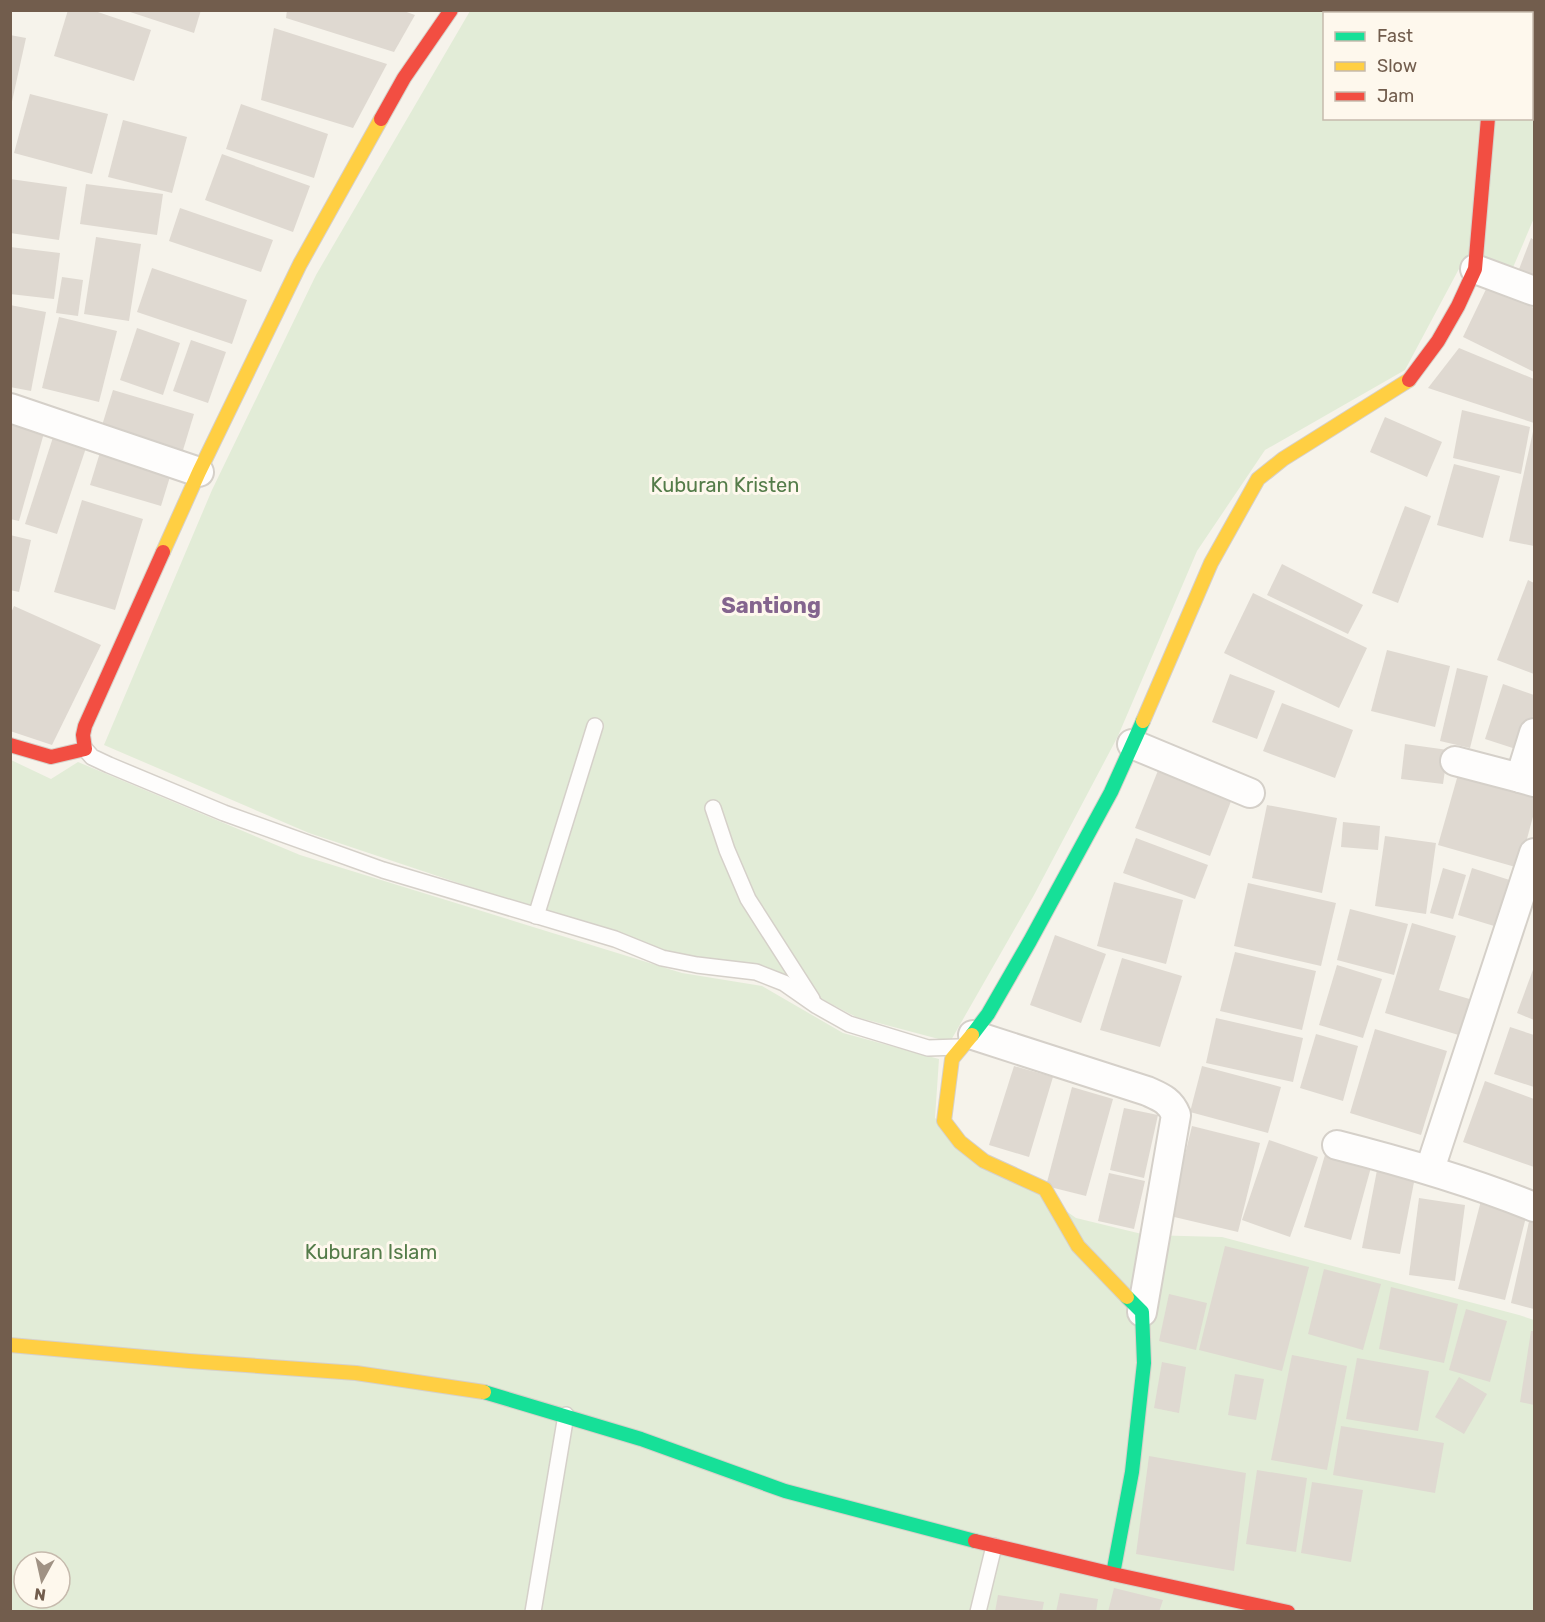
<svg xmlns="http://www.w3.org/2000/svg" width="1545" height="1622" font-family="Rubik,sans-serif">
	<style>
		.green { fill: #e2ecd7; fill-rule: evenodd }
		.building { fill: #dfd9d1 }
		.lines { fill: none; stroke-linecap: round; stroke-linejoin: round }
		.lane-casing { stroke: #d5d0c9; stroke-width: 18 }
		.street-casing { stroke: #d5d0c9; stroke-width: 32 }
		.fast-casing { stroke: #d6d0c9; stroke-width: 16 }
		.slow-casing { stroke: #d6d0c9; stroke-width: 16 }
		.jam-casing { stroke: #d6d0c9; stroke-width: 16 }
		.lane { stroke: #fefdfc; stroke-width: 15 }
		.street { stroke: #fefdfc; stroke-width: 28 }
		.fast { stroke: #16e098; stroke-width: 14 }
		.slow { stroke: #ffcf43; stroke-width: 14 }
		.jam { stroke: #f24e42; stroke-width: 14 }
		.labels { text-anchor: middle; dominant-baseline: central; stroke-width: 6; stroke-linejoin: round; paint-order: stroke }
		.park-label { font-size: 20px; fill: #547c49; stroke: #fef8ed }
		.quarter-label { font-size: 22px; font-weight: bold; fill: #84658e; stroke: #fef8ed }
	</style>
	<rect width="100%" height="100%" fill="#f6f3eb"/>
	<g class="green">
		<path d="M 470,11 L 1534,11 L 1534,218 L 1509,277 L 1461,265 L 1405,370 L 1265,450 L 1197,551 L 1118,736 L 1034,895 L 950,1042 L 856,1017 L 767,970 L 685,959 L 309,833 L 104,745 L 212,490 L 316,275 ZM 1324,14 L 1532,14 L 1532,118 L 1324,118 Z"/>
		<path d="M 11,760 L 51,779 L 78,762 L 300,855 L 682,973 L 762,986 L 843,1033 L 939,1059 L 935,1118 L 1076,1218 L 1146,1235 L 1222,1237 L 1519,1315 L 1534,1320 L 1534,1611 L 11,1612 ZM 24,1562 L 60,1562 L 60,1598 L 24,1598 Z"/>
	</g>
	<g class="building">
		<polygon points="68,10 92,10 151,30 134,81 54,56"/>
		<polygon points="124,10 201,10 194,33"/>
		<polygon points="287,10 401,10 415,15 394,52 286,18"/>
		<polygon points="274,28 387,64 353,128 261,100"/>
		<polygon points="10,35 26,38 11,106 10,106"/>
		<polygon points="30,94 108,114 92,174 14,153"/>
		<polygon points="241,104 328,134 314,178 226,149"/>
		<polygon points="123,120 187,137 172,193 108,177"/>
		<polygon points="222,154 310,186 293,232 205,200"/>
		<polygon points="10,179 67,187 59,240 10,233"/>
		<polygon points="86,184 163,194 157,235 80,224"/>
		<polygon points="180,208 273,240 261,272 169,241"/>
		<polygon points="96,237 141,244 129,321 84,314"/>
		<polygon points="1531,238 1534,240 1534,282 1516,277"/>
		<polygon points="10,247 60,253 54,299 10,294"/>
		<polygon points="152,268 247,300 232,344 137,312"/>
		<polygon points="62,277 83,280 78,316 56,313"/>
		<polygon points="1488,285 1534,308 1534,372 1463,337"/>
		<polygon points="10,305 46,312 31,391 10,387"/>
		<polygon points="59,317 117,331 99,402 42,388"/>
		<polygon points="137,328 180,343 163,395 120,380"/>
		<polygon points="191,340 226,352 208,403 173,391"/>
		<polygon points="1459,348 1534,379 1534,423 1428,388"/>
		<polygon points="113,390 194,414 180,460 99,435"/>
		<polygon points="1462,410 1530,427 1521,474 1453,458"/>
		<polygon points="10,416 46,426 19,521 10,519"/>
		<polygon points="1385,417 1442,442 1427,477 1370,452"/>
		<polygon points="1534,427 1534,546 1509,541"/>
		<polygon points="56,428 89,439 57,534 25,524"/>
		<polygon points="102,446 173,467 161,506 90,485"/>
		<polygon points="1454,464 1500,476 1483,538 1437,525"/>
		<polygon points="82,500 143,519 115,610 54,592"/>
		<polygon points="1405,506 1431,516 1398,603 1372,593"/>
		<polygon points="10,535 31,540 19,592 10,590"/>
		<polygon points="1282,564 1363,605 1348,634 1267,595"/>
		<polygon points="1528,580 1534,583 1534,674 1497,660"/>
		<polygon points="1253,593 1367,648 1339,708 1224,653"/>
		<polygon points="14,606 101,645 52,745 10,731 10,615"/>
		<polygon points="1387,650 1450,666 1435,727 1371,711"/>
		<polygon points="1457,668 1488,676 1470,748 1440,741"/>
		<polygon points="1230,674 1275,691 1257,739 1212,722"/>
		<polygon points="1503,684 1534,695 1534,713 1522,751 1485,739"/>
		<polygon points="1282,703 1353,730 1335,778 1263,751"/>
		<polygon points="1405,744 1448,750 1443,784 1401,779"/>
		<polygon points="1159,768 1233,796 1210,856 1135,828"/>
		<polygon points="1459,771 1534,792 1534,813 1519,868 1438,845"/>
		<polygon points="1267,805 1337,818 1322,893 1252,878"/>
		<polygon points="1343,822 1380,826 1378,850 1341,847"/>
		<polygon points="1385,836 1436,843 1426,914 1375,906"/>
		<polygon points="1136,838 1208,865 1195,899 1123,873"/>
		<polygon points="1443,868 1466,875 1453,919 1430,913"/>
		<polygon points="1472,868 1519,883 1504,929 1458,915"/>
		<polygon points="1114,882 1183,900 1166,964 1097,946"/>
		<polygon points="1248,883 1336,903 1321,966 1234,946"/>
		<polygon points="1350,909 1408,924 1394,975 1337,960"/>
		<polygon points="1412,923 1456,936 1439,990 1483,1003 1472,1039 1385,1013"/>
		<polygon points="1055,935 1106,954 1081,1023 1030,1005"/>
		<polygon points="1235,952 1316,971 1302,1030 1220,1011"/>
		<polygon points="1122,958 1182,976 1160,1047 1100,1030"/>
		<polygon points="1337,965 1382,979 1363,1038 1319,1025"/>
		<polygon points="1534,967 1534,1020 1517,1013"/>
		<polygon points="1216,1018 1303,1038 1293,1082 1206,1063"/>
		<polygon points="1510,1027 1534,1035 1534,1087 1494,1074"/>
		<polygon points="1375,1029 1447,1051 1421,1135 1350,1113"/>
		<polygon points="1316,1034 1358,1046 1343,1101 1300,1088"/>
		<polygon points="1014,1066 1053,1077 1029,1157 989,1145"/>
		<polygon points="1202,1066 1281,1087 1268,1133 1190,1112"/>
		<polygon points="1485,1081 1534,1099 1534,1167 1463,1142"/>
		<polygon points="1072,1087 1113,1099 1086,1196 1046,1186"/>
		<polygon points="1124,1108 1158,1115 1144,1178 1110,1170"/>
		<polygon points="1192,1126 1260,1143 1238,1232 1170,1216"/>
		<polygon points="1269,1140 1318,1157 1290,1237 1242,1220"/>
		<polygon points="1327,1148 1373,1160 1351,1240 1304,1227"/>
		<polygon points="1378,1165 1416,1172 1400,1254 1362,1248"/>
		<polygon points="1109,1173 1145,1181 1134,1229 1098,1221"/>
		<polygon points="1483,1193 1529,1205 1505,1300 1458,1289"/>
		<polygon points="1419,1198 1465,1205 1455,1281 1409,1275"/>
		<polygon points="1530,1217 1534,1218 1534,1309 1511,1303"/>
		<polygon points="1225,1246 1309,1267 1282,1371 1199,1350"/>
		<polygon points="1324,1269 1381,1284 1363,1350 1308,1334"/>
		<polygon points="1391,1287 1458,1304 1444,1363 1379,1349"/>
		<polygon points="1169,1294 1207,1303 1196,1350 1159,1341"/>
		<polygon points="1466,1309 1507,1321 1490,1382 1449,1370"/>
		<polygon points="1531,1331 1534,1331 1534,1405 1520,1402"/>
		<polygon points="1292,1355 1347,1366 1327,1470 1271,1460"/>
		<polygon points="1357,1358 1429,1371 1418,1431 1346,1419"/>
		<polygon points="1162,1362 1186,1367 1179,1413 1154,1408"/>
		<polygon points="1235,1374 1264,1379 1256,1420 1228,1415"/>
		<polygon points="1459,1377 1487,1394 1464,1434 1435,1417"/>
		<polygon points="1341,1426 1444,1443 1435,1493 1333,1475"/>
		<polygon points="1149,1456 1246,1473 1234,1571 1136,1554"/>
		<polygon points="1257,1470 1307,1478 1296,1552 1246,1544"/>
		<polygon points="1312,1482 1363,1490 1351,1562 1301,1553"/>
		<polygon points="1114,1588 1163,1600 1159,1612 1108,1612"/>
		<polygon points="1060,1593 1098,1599 1096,1612 1056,1612"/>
		<polygon points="998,1595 1044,1602 1042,1612 995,1612"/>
	</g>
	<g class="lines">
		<defs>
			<g id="lane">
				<polyline points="85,749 92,757 109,765 224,813 383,870 615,939 662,958 697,965 756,972 784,983 817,1006 849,1024 928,1048 959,1047"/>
				<polyline points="713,808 727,850 748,899 812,999"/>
				<polyline points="536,916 595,726"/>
				<polyline points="533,1612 566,1415"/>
				<polyline points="978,1612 994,1546"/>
			</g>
			<g id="street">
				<polyline points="1498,14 1498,10"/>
				<polyline points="1475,269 1534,291"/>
				<polyline points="10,408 199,472"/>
				<polyline points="1534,733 1520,778 1534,782"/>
				<polyline points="1132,744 1250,793"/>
				<polyline points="1455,761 1520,778"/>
				<path d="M 973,1035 L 1147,1091 C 1160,1097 1170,1100 1176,1115 L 1142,1312"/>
				<path d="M 1337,1145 C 1404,1162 1470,1181 1534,1207"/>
				<polyline points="1430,1169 1534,853"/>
			</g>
			<g id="fast">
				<polyline points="972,1035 988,1014 1030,941 1111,792 1143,721"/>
				<polyline points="484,1392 641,1439 785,1491 975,1541"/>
				<polyline points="1113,1574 1132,1472 1144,1363 1142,1312 1127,1297"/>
			</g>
			<g id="slow">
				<polyline points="163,552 199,472 300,264 381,119"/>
				<polyline points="1143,721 1211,563 1258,479 1283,459 1409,380"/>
				<polyline points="972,1035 952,1059 944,1121 960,1142 984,1161 1045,1189 1078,1246 1127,1297"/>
				<polyline points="10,1345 189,1361 356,1373 484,1392"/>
			</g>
			<g id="jam">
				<polyline points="381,119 404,78 451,10"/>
				<polyline points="1409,380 1438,341 1458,306 1475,269 1488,118"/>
				<polyline points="10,745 51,757 85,749 83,735 85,726 163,552"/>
				<polyline points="975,1541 1113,1574 1288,1612"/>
			</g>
		</defs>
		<use href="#lane" class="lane-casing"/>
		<use href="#street" class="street-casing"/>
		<use href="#fast" class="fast-casing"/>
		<use href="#slow" class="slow-casing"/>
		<use href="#jam" class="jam-casing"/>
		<use href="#lane" class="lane"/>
		<use href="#street" class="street"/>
		<use href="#fast" class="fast"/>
		<use href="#slow" class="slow"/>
		<use href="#jam" class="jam"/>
	</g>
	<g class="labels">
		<g class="park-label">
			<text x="725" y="485">Kuburan Kristen</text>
			<text x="371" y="1252">Kuburan Islam</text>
		</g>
		<g class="quarter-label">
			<text x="771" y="605">Santiong</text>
		</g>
	</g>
	<rect width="1545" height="1622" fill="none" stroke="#725d4d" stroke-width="24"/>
	<rect x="1323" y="12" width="210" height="108" fill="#fef8ed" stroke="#c6baad" stroke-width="1.5"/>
	<rect x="1335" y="32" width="30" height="9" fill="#16e098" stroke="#c6baad" stroke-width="1.5"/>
	<text x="1377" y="42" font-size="18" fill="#725d4d">Fast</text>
	<rect x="1335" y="62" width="30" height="9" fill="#ffcf43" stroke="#c6baad" stroke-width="1.5"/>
	<text x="1377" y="72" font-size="18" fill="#725d4d">Slow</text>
	<rect x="1335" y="92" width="30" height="9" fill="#f24e42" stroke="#c6baad" stroke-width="1.5"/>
	<text x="1377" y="102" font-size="18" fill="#725d4d">Jam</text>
	<g transform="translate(42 1580) rotate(188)"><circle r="28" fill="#fef8ed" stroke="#c6baad" stroke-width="1.5"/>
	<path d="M0-4.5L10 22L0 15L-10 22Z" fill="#a09284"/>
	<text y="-9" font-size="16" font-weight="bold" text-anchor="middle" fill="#725d4d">N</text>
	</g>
</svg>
